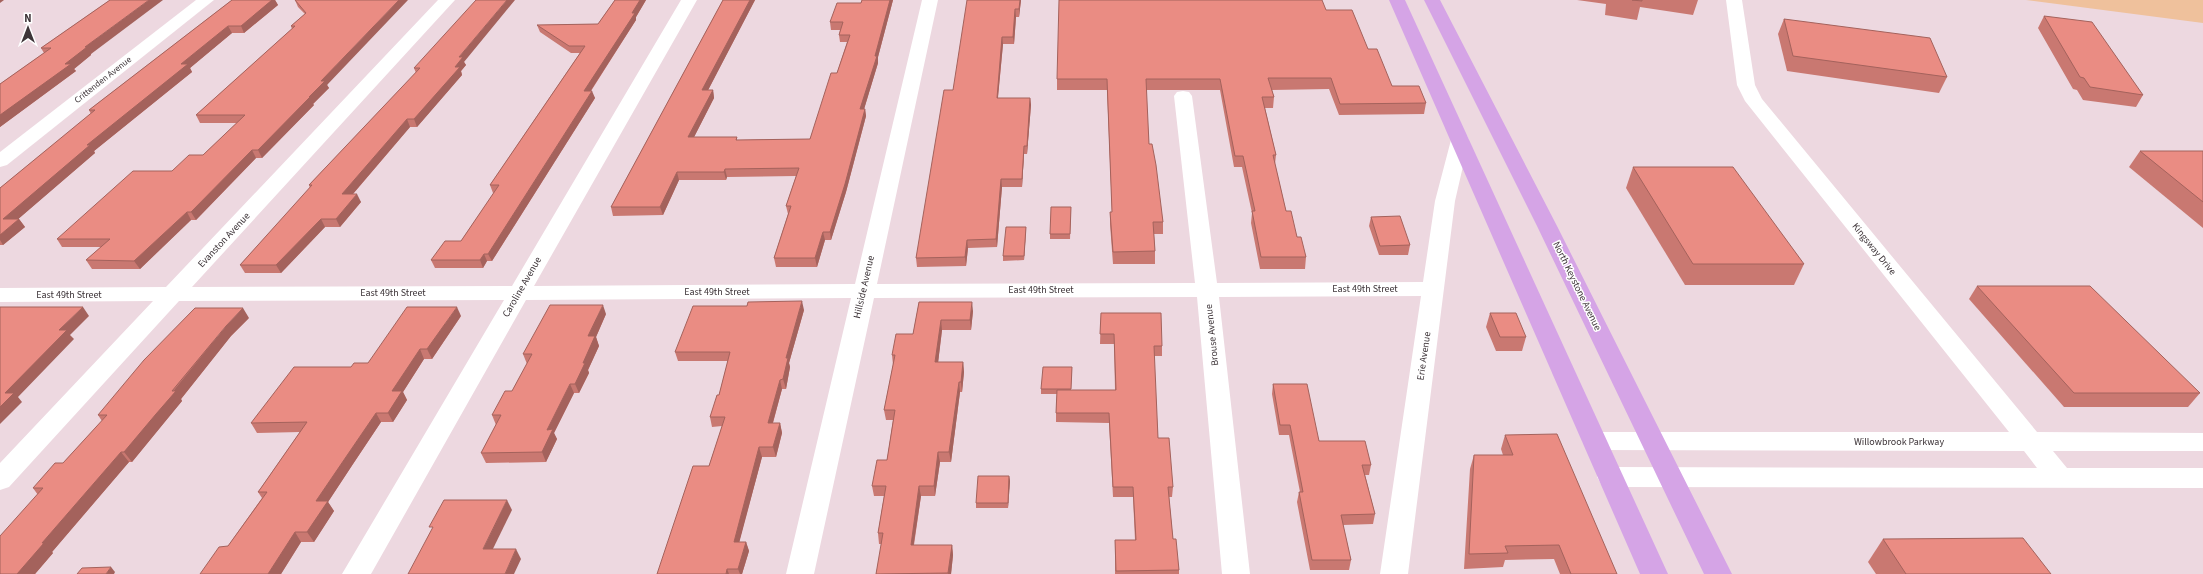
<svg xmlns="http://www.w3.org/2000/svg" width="2203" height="574" font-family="'Source Sans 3',sans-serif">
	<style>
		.green { fill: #efc19c }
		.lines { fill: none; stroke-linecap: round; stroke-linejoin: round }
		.minor { fill: #fff; fill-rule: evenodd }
		.major { fill: #d5a4e6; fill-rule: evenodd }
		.wall { fill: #c97871 }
		.shaded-wall { fill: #a4625c }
		.building { fill: #ea8c83; stroke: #a4625c }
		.labels { text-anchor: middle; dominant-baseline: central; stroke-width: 3; stroke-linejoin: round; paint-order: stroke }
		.far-street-label { font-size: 9px; fill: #3d3438; stroke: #fff }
		.street-label { font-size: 10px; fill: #3d3438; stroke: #fff }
	</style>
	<rect width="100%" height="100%" fill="#edd8e0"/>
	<polygon class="green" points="2026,0 2203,0 2203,23"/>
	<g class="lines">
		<g class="minor">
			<polygon points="196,0 214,0 7,165 0,167 0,152"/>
			<polygon points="438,0 455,0 192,287 512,286 681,0 697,0 534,286 855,284 922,0 938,0 877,284 1195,283 1174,96 1177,92 1183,91 1189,92 1192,96 1217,283 1423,282 1435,201 1451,140 1453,136 1460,134 1467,136 1469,140 1455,201 1408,574 1380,574 1421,296 1219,297 1250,574 1222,574 1197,297 874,298 814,574 786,574 851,298 526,300 371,574 342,574 504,300 179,301 9,487 0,490 0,463 153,301 0,302 0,288 166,287"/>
			<polygon points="1726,0 1742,0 1755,85 1762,99 2037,432 2203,433 2203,451 2053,451 2067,468 2203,468 2203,488 1610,487 1601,484 1597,477 1601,470 1610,467 2037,468 2024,451 1595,450 1586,448 1582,441 1586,434 1595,432 2009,432 1745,101 1737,85"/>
		</g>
		<g class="major">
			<polygon points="1389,0 1405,0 1668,574 1640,574"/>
			<polygon points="1424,0 1440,0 1557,226 1732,574 1704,574 1537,226"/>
		</g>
	</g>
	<g class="wall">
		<polygon points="110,0 91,54 91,55 74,69 76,71 0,127 0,84 44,53 41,48"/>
		<polygon points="232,0 275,0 278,5 244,33 232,33 190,68 192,72 94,151 95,153 18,219 19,219 25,227 3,245 0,245 0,188 91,114 89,110"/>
		<polygon points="295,0 365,0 327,85 329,88 313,104 314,105 262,158 256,158 196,220 191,220 140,269 92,269 86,260 101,247 62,247 57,239 172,171 203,155 237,123 200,123 196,115 292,29 291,26 305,14 298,7"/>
		<polygon points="615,0 646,0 636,17 636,20 591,91 595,98 492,261 487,261 483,268 435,268 431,260 461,241 494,193 493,193 490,185 580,53 571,53 540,32 537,25 598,24"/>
		<polygon points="723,0 755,0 708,90 713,90 714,98 694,137 737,137 737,140 810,139 837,73 847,42 840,42 839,35 840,30 831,30 830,22 861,3 862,0 893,0 878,57 878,63 864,109 865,109 866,116 846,192 831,240 825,240 817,267 776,267 774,258 788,214 786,206 796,176 727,177 726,180 679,180 663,215 613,216 611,207"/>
		<polygon points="1021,0 1019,17 1016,17 1014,44 1003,44 998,98 1030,98 1031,105 1027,154 1024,154 1022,187 1002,187 997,247 968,248 966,266 917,267 916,258 953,90"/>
		<polygon points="1577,0 1698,0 1693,15 1640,7 1637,20 1605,15 1606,4"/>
		<polygon points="1326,10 1368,49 1392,86 1426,103 1424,114 1339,115 1329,89 1272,90 1274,97 1273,108 1265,108 1276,155 1275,164 1286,211 1297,237 1306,257 1305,269 1260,269 1251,223 1252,213 1242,167 1234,167 1220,90 1146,90 1149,144 1163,222 1163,234 1154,234 1155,251 1155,264 1113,264 1110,224 1110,212 1112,212 1107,90 1057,90 1057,79"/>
		<polygon points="2044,16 2143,95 2136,107 2083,100 2077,90 2073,89 2038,28"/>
		<polygon points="1784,19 1947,77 1939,93 1787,71 1778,34"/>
		<polygon points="464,62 466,65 461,71 462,75 417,127 410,127 353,194 361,202 340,227 325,227 281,273 245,273 240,265 310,188 309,185 416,73 414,68"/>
		<polygon points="2140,151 2203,151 2203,228 2129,167"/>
		<polygon points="1633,167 1804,264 1794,285 1685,285 1626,188"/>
		<polygon points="1071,207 1070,239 1050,239 1050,234"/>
		<polygon points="1371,217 1410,245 1408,255 1379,255 1369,226"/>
		<polygon points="1026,227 1024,260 1003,261 1003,256"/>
		<polygon points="1977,286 2200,393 2188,407 2064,407 1969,299"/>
		<polygon points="919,302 973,311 971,330 942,330 938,362 963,362 964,372 962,392 960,392 951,462 940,462 935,496 921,496 914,545 952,545 953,555 951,574 876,574 882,544 879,544 878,533 884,496 874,496 872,486 887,460 893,420 886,420 884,410 893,365 892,355 913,334"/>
		<polygon points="747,306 804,310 789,363 790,367 786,389 782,389 773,423 780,423 782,433 776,457 762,457 739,542 746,542 749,551 742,574 657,574 709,466 722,426 712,427 710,417 719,395 728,361 678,361 675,352"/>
		<polygon points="1101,313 1162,346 1162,356 1154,356 1158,438 1173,487 1172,497 1169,497 1173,539 1179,570 1179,574 1115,574 1115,540 1135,540 1133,497 1113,497 1109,423 1056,422 1056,413 1057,394 1041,394 1041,389 1072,367 1071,390 1115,390 1114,344 1100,344"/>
		<polygon points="1490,313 1526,337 1522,351 1496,351 1486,327"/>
		<polygon points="606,314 596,337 599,346 588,370 589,373 579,393 574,393 554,433 557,439 546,462 486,463 481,453 496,425 492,415 512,391 527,364 523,354"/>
		<polygon points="461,316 432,359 424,359 403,392 407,400 393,422 381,422 353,464 328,502 334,511 314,542 301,542 281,574 200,574 228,546 262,498 258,492 300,432 257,433 251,423"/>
		<polygon points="249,318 231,336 181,399 182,401 163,424 132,462 129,462 52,552 53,553 35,574 0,574 38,495 33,488 63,463 102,421 98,415"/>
		<polygon points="1273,384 1319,441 1371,465 1369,475 1365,475 1375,514 1373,524 1343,525 1351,560 1349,570 1310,570 1297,502 1299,492 1300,492 1289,435 1279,435 1272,394"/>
		<polygon points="1505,435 1617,574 1560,574 1554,559 1505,560 1503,567 1464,569 1470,469 1474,455 1503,455 1501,449"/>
		<polygon points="1009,476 1010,481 1008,508 976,508 976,503"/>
		<polygon points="1883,539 2051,574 1876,574 1868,562"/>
	</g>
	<g class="shaded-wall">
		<polygon points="0,0 4,0 0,3"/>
		<polygon points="149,0 163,0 91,54 91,55 74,69 76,71 0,127 0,115 85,47"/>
		<polygon points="267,0 275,0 278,5 244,33 241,26"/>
		<polygon points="399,0 408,0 327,85 329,88 313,104 314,105 262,158 258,150 309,97 321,81"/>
		<polygon points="507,0 515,0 464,62 466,65 461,71 462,75 417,127 414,119 459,57"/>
		<polygon points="640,0 646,0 636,17 636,20 586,98 584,91"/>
		<polygon points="750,0 755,0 704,98 702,90"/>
		<polygon points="890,0 893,0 878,57 878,63 862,116 860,109"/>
		<polygon points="1020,0 1021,0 1019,17 1019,9"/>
		<polygon points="1015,9 1016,17 1014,44 1013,37"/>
		<polygon points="228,26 232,33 190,68 192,72 94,151 95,153 9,227 3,219 87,145 181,64"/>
		<polygon points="1002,37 1003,44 997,106 997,98"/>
		<polygon points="713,90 714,98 690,145 688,137"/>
		<polygon points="592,91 595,98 492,261 488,254"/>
		<polygon points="1030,98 1031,105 1027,154 1027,146"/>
		<polygon points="865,109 866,116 846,192 831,240 830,232"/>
		<polygon points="407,119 410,127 346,202 342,194"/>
		<polygon points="1024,146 1024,154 1022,187 1022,179"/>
		<polygon points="252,150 256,158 196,220 191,212"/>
		<polygon points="725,169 727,177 726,180 724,172"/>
		<polygon points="677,172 679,180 663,215 660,207"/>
		<polygon points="1001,179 1002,187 997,247 996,239"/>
		<polygon points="357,194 361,202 340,227 336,219"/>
		<polygon points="187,212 191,220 140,269 134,261"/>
		<polygon points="19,219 25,227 3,245 0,240 0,235"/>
		<polygon points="321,219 325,227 281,273 276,265"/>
		<polygon points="1026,227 1026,232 1024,260 1024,256"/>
		<polygon points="823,232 825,240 817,267 815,258"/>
		<polygon points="967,240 968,248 966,266 965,257"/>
		<polygon points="484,254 487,261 483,268 480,260"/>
		<polygon points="802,301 804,310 789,363 790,367 786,389 783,379 786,358"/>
		<polygon points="972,302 973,311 971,330 970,320"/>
		<polygon points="603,305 606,314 596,337 599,346 588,370 589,373 579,393 575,384 583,363 588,336"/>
		<polygon points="83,307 89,316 70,335 74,339 18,397 22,402 0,424 0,407 5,393 59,330"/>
		<polygon points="457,307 461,316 432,359 427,349"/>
		<polygon points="243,308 249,318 231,336 181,399 182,401 132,462 124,452 226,326"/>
		<polygon points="941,320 942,330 937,372 935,362"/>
		<polygon points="420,349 424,359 403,392 407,400 393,422 388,413 392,391"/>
		<polygon points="963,362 964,372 962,392 961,382"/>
		<polygon points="780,380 782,389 770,433 768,423"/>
		<polygon points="959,382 960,392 951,462 949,452"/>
		<polygon points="570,384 574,393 554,433 557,439 546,462 542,452 547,430"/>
		<polygon points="376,413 381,422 353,464 328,502 334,511 314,542 307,532 316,501 348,454"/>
		<polygon points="780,423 782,433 776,457 773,447"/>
		<polygon points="759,447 762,457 737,551 734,542"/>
		<polygon points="121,452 129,462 52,552 53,553 35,574 17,574 42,543"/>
		<polygon points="938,452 940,462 935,496 934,486"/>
		<polygon points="1009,476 1010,481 1008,508 1008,503"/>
		<polygon points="919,486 921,496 912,555 911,545"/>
		<polygon points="507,500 512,510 488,559 483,549"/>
		<polygon points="295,532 301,542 281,574 268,574"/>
		<polygon points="746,542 749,551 742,574 740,574 738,569"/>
		<polygon points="952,545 953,555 951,574 948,574"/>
		<polygon points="516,549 521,559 514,574 505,574"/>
		<polygon points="111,567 115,572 114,574 106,574"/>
		<polygon points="727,569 729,574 726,574"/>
	</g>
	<g class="building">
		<polygon points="110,0 149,0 85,47 87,47 65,64 71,64 0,115 0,84 51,48 41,48"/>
		<polygon points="232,0 272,0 241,26 228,26 181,64 188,64 87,145 90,145 3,219 19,219 0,235 0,188 95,110 89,110"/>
		<polygon points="295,0 399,0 321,81 325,81 309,97 310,97 258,150 252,150 191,212 187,212 134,261 86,260 110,239 57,239 133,171 172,171 189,155 203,155 245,115 196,115 295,26 291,26 306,13"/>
		<polygon points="476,0 507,0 459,57 463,57 455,67 460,67 414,119 407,119 342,194 357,194 336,219 321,219 276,265 240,265 312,185 309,185 420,68 414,68"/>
		<polygon points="615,0 640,0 632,13 635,13 584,91 592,91 488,254 484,254 480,260 431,260 445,241 461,241 499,185 490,185 585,46 569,46 537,25 598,24"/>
		<polygon points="723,0 750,0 702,90 713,90 688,137 737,137 736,140 810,139 831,73 837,73 850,35 839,35 843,22 830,22 837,3 861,3 862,0 890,0 875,56 877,56 860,109 865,109 845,184 830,232 823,232 815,258 774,258 791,206 786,206 799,168 725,169 724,172 677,172 660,207 611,207"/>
		<polygon points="967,0 1020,0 1019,9 1015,9 1013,37 1002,37 997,98 1030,98 1027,146 1024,146 1022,179 1001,179 996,239 967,240 965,257 916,258 944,90 953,90"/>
		<polygon points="1059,0 1322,0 1326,10 1352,10 1368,49 1377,49 1392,86 1419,86 1426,103 1340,104 1331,78 1268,78 1274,97 1262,97 1276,155 1273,155 1286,211 1291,211 1297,237 1301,237 1306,257 1261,257 1252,211 1255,211 1243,156 1235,156 1220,79 1146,79 1149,144 1152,144 1156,165 1163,222 1153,222 1155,251 1113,252 1110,212 1112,212 1107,79 1057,79"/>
		<polygon points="1632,0 1642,0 1642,1"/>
		<polygon points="2044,16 2092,22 2143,95 2090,87 2084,78 2080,77"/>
		<polygon points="1784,19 1930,38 1947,77 1793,56"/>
		<polygon points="2140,151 2203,151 2203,202"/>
		<polygon points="1633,167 1733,167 1804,264 1693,264"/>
		<polygon points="1051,207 1071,207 1070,234 1050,234"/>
		<polygon points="1400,216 1410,245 1380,246 1371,217"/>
		<polygon points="1006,227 1026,227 1024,256 1003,256"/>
		<polygon points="1977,286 2090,286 2200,393 2074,393"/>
		<polygon points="802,301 786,358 788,358 783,379 780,380 768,423 780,423 773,447 759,447 734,542 746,542 738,569 727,569 726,574 657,574 693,466 709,466 725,417 710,417 717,395 719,395 730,352 675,352 693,306 747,306 748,302"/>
		<polygon points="919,302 972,302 970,320 941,320 935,362 963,362 961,382 959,382 949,452 938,452 934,486 919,486 911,545 952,545 948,573 876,574 883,533 878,533 886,486 872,486 877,460 887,460 895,410 884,410 895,355 892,355 896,334 913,334"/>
		<polygon points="550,305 603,305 588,336 595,336 583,363 585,363 575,384 570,384 547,430 553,429 542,452 481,453 501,415 492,415 505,391 512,391 532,354 523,354"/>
		<polygon points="0,307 83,307 59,330 67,330 5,393 14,393 0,407"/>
		<polygon points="407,307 457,307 427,349 420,349 392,391 402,391 388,413 376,413 348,454 316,501 328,501 307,532 295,532 268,574 200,574 219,547 228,546 267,492 258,492 261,488 307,422 251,423 294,367 351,367 354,363 368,363"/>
		<polygon points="195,308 243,308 226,326 172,391 176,391 156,414 124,452 121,452 42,543 44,543 17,574 0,574 0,536 43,488 33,488 55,463 63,463 107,415 98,415 144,360"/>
		<polygon points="1101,313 1161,313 1162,346 1154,346 1158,438 1169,438 1173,487 1168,487 1173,539 1176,539 1179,570 1116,571 1115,540 1136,540 1133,487 1113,487 1109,413 1056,413 1057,390 1116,390 1114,334 1100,334"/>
		<polygon points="1490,313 1516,313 1526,337 1500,337"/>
		<polygon points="1043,367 1072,367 1071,389 1041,389"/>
		<polygon points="1273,384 1307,384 1319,441 1365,441 1371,465 1362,465 1375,514 1341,515 1351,560 1312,560 1299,492 1303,492 1290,425 1280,425"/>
		<polygon points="1557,434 1617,574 1571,574 1559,545 1505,546 1508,553 1469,554 1474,455 1513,455 1505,435"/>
		<polygon points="978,476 1009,476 1008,503 976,503"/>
		<polygon points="444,500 507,500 483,549 516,549 505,574 408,574 433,527 429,527"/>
		<polygon points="2023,538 2051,574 1906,574 1883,539"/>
		<polygon points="111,567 106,574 77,574 82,568"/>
	</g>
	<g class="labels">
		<g class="far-street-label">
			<text transform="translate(103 80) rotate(-38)">Crittenden Avenue</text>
		</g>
		<g class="street-label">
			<text transform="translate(224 240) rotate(-47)">Evanston Avenue</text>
			<text transform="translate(1874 249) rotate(51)">Kingsway Drive</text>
			<text transform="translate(1577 286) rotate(64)">North Keystone Avenue</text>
			<text transform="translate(522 287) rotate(-60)">Caroline Avenue</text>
			<text transform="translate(864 287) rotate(-77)">Hillside Avenue</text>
			<text x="1365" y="289">East 49th Street</text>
			<text x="1041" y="290">East 49th Street</text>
			<text x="717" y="292">East 49th Street</text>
			<text x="393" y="293">East 49th Street</text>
			<text x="69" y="295">East 49th Street</text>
			<text transform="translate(1212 335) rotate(-96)">Brouse Avenue</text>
			<text transform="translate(1424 356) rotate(-82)">Erie Avenue</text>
			<text x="1899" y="442">Willowbrook Parkway</text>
		</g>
	</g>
	<g transform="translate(28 28)" stroke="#ffffff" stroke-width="3" paint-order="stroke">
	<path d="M0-3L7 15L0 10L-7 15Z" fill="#3d3438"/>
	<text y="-6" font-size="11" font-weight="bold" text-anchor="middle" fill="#3d3438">N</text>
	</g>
</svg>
